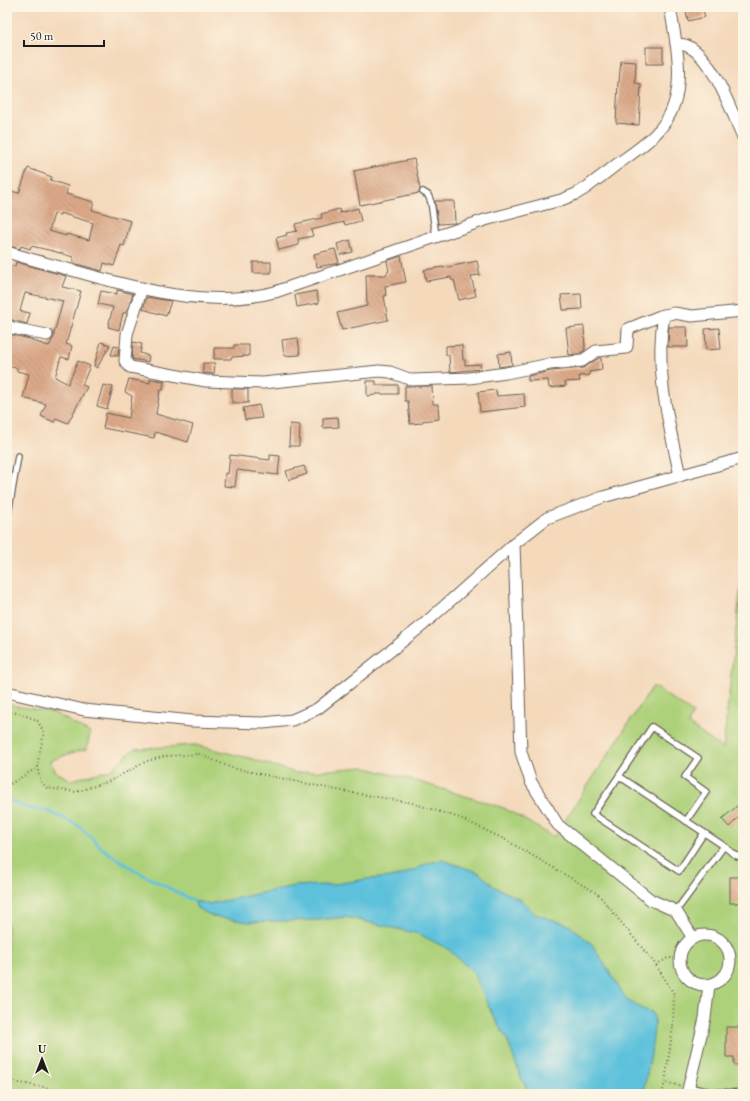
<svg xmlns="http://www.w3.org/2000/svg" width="750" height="1101" font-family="'EB Garamond',serif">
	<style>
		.grass { fill: #add17a; stroke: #64764b }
		.water { fill: #5dc1db; stroke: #3c6e7c }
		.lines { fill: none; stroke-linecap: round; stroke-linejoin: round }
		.stream { stroke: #5dc1db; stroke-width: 3 }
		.building { fill: url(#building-back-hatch); fill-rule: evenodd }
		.lane-casing { stroke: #685e54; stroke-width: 8 }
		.street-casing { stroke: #685e54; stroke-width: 13 }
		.path { stroke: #685e54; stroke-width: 2; stroke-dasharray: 1 3; stroke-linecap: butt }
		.lane { stroke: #fff; stroke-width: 5.5 }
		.street { stroke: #fff; stroke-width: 11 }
	</style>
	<defs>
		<pattern id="building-back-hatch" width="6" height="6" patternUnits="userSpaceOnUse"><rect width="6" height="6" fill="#dca989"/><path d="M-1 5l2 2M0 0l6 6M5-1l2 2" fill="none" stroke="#bc9176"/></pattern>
	</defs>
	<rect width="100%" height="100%" fill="#fcf5e5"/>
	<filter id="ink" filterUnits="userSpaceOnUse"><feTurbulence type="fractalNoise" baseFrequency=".025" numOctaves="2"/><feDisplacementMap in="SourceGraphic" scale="8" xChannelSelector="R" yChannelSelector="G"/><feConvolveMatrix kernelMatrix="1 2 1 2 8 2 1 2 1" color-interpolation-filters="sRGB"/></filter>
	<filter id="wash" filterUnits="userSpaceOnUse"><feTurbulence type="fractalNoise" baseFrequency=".012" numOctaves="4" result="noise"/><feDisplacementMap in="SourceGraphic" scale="16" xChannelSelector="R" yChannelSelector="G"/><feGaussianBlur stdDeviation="0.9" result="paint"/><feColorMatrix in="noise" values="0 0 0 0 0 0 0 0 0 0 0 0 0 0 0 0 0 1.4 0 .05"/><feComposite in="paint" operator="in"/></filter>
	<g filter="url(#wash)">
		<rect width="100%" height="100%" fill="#f4d9bb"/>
		<polygon class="grass" points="743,565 743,1094 20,1094 7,1088 7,704 55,713 90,733 87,749 71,753 50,761 56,772 71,780 110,770 134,749 195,745 249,758 296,773 363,767 413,780 504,808 554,837 653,686 693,713 688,724 723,749"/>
		<polygon class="water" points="442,860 478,872 495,887 521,900 535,914 569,925 592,944 627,1000 642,1009 652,1012 655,1020 651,1054 643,1094 530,1094 521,1078 507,1039 493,1016 473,972 448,949 419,934 346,917 318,920 248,922 212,916 197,908 194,901 209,904 294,886 329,885 367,879 396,877 416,869 428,863"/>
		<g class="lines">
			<polyline class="stream" points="7,799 26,808 46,810 79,826 104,850 138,872 194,901"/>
		</g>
		<g id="blocks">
			<g class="building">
				<polygon points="685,7 702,7 705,17 688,21"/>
				<rect x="646" y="47" width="17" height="17"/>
				<polygon points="621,61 636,62 635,83 641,84 639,125 616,123 618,82 619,82"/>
				<polygon points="414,159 420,189 419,193 360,205 354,171"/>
				<path d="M 28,168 L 52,177 L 50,180 L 68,186 L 66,194 L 94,202 L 92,210 L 131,221 L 124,246 L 121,245 L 114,266 L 104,263 L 102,271 L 73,263 L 73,257 L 53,251 L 31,246 L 30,249 L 21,246 L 20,249 L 7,245 L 7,190 L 19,193 ZM 60,213 L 93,223 L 89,240 L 66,234 L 66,236 L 49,231 L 54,214 L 60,215 Z"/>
				<polygon points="435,201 454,201 455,223 438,224"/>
				<polygon points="358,208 361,221 345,225 344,222 311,230 313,236 298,239 299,245 279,250 276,238 287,235 286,233 297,231 295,224 322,218 321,214 339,209 340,213"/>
				<polygon points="350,240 353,252 340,255 337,244"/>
				<polygon points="335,249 339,263 317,267 314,254"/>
				<polygon points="401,256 406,282 385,286 386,296 384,296 388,320 342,330 337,313 367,306 366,275 387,275 387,272 389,271 387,261"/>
				<polygon points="477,261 480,275 471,276 476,296 459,300 454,280 451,280 451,277 426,281 424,270 443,267 443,268"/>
				<polygon points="16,262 66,276 62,287 81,291 66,344 72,346 69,359 61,357 55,377 68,384 78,361 90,366 82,385 87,387 68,423 56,418 54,422 41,416 46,404 23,398 29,374 17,371 17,368 7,366 7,342 9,334 30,339 33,340 33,341 49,346 54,337 54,333 63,301 25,293 20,311 30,313 27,324 15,321 7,318 7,265 15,266"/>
				<rect x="253" y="262" width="18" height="11"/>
				<polygon points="117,290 133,294 126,313 123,313 119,330 108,327 113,307 98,304 101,291 117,294"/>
				<polygon points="316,291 319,303 297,307 295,295"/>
				<polygon points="581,294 582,309 563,310 561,295"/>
				<polygon points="147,297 171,301 166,316 143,309"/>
				<polygon points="584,326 585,350 579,354 569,355 566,328"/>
				<polygon points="669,327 687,327 688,347 668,347"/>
				<polygon points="719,328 721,349 706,350 705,329"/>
				<polygon points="298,338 300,355 284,356 282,340"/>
				<polygon points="101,342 110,345 97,368 94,366"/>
				<polygon points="133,342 142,344 140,353 149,356 148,362 132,359"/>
				<polygon points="234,345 249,345 249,356 231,357 231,359 214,359 214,348 234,348"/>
				<polygon points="462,345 463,360 465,360 465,365 480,364 481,369 450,372 449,355 446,355 446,346"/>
				<polygon points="114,346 119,347 118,356 111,355"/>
				<polygon points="511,352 512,365 499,367 498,354"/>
				<polygon points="599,358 601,358 602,370 589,372 590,375 579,376 580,381 565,382 566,386 549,388 548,380 528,381 528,376 551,371 583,368"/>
				<polygon points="203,363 215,363 214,374 203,373"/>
				<polygon points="129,379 150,383 150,379 164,381 163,390 160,390 156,414 193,425 188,442 155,432 154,438 103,428 106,413 129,418 132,396 125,392"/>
				<polygon points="367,381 376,381 376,385 398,385 398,394 376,394 376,395 367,396"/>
				<polygon points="103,385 113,387 107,409 97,406"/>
				<polygon points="405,386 432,386 433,404 438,404 439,419 422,421 422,423 410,424 408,401 405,401"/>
				<rect x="232" y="389" width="16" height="14"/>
				<polygon points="496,390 497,396 524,394 525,407 480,412 478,392"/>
				<polygon points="259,405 262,418 245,420 243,408"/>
				<polygon points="338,417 339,427 323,428 323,418"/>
				<polygon points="290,424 300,425 299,446 289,446"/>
				<polygon points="230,455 270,460 270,455 280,456 278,475 237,470 235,487 224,486 225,473 228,474"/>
				<polygon points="304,466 307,474 289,480 286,471"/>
				<polygon points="743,801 743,823 738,818 729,827 722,819"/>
				<rect x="730" y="877" width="13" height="26"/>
				<polygon points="726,1027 743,1027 743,1065 734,1065 734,1057 726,1057"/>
			</g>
		</g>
	</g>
	<g filter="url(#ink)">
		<use href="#blocks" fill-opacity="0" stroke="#685e54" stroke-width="1"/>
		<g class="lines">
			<defs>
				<g id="lane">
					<polyline points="423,192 428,195 431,202 436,236"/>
					<polyline points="7,520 18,456"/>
					<polyline points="619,776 593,814 679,871 704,833"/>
					<polyline points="686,821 706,792 685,777 698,758 652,727 619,776 724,846"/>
					<polyline points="676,911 724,846 735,855 743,858"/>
					<polyline points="688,1087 710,1092 743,1093"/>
				</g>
				<g id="street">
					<path d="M 676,44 C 679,45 683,44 685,45 C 712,54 732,113 743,137"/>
					<path d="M 7,252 C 29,259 52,265 75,271 C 138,289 209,309 275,292 L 485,220 L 561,200 L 576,194 L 586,188 C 596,180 606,173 616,165 C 638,149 666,132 674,104 C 684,75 675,37 670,7"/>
					<polyline points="142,288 127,334 125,361 130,367 206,381 263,383 379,371 390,372 412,380 469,378 506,373 550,364 582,361 596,351 626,348 627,346 628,329 660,316 674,313 692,316 743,311"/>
					<path d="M 664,315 C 654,369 669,423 680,476"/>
					<polyline points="7,325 12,328 47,335"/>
					<polyline points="7,692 84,710 192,721 263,723 292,720 317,709 335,695 423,625 514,544"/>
					<circle cx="705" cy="960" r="25"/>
					<polyline points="693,938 676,911 651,900 558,825 531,782 521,752 514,544 547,518 603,497 743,458"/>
					<polyline points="687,1094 705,1018 709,985"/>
				</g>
			</defs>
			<use href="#lane" class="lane-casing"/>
			<use href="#street" class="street-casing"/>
			<g class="path">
				<polyline points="7,712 18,713 37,720 44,732 38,761 38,772 41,782 47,788 76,792 110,781 147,761 166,756 199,754 232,768 337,790 412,803 460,818 506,840 598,894 656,965 674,994 673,1027 665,1082 680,1086"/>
				<polyline points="7,786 38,767"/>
				<polyline points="656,965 668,958 679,958"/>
				<polyline points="7,1081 50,1088 73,1094"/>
				<polyline points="662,1094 665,1082"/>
			</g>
			<use href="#lane" class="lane"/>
			<use href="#street" class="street"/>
		</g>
	</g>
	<rect width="750" height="1101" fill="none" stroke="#fcf5e5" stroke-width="24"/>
	<g transform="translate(42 1059)" stroke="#fcf5e5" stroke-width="3" paint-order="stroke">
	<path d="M0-3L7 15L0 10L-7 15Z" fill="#1c1c1c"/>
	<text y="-6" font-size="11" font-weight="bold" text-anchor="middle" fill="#1c1c1c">U</text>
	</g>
	<path d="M24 40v6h80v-6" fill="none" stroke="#1c1c1c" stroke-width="2"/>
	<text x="30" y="40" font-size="12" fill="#1c1c1c" stroke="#fcf5e5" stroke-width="3" paint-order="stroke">50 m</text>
</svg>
